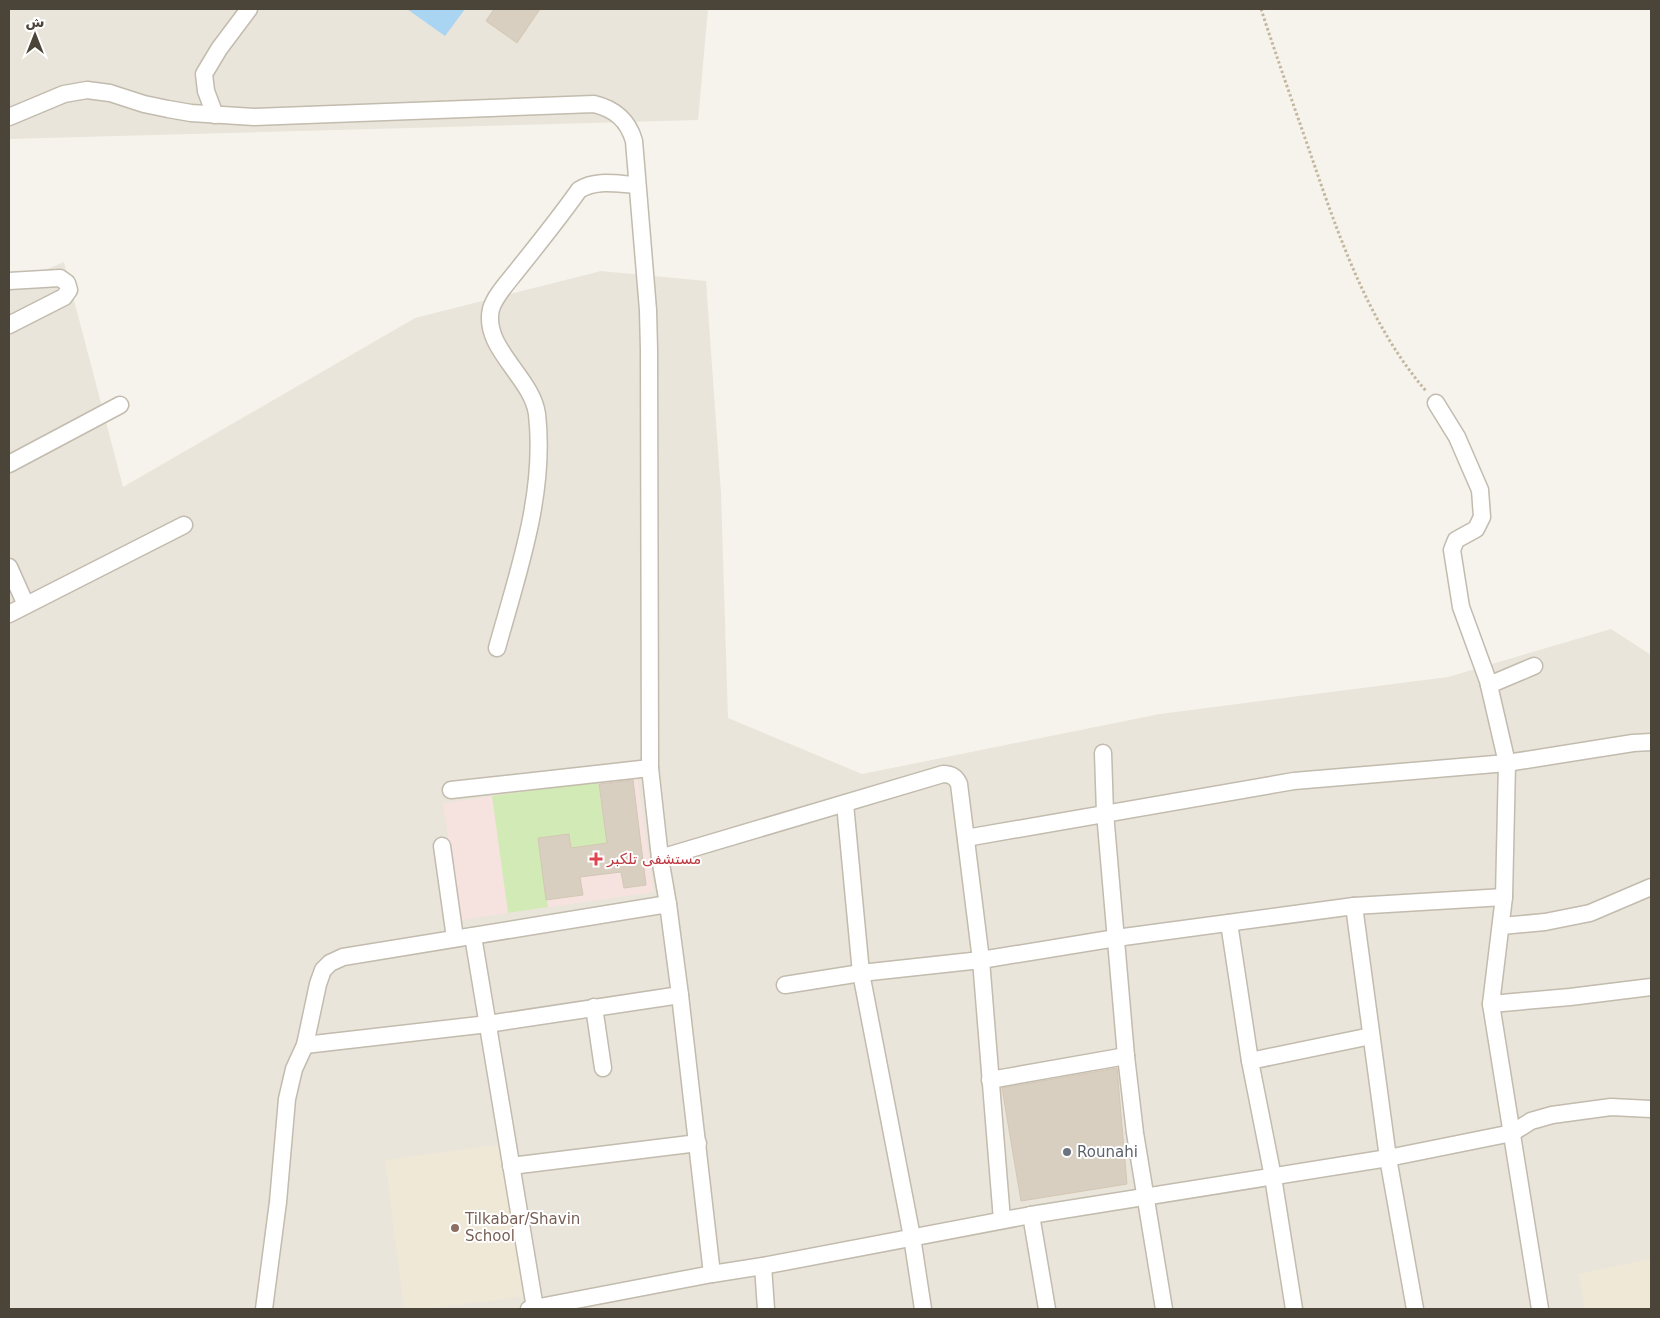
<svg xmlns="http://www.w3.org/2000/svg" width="1660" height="1318" font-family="'DejaVu Sans','Noto Sans Arabic',sans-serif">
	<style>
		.residential { fill: #eae5da }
		.education { fill: #efe8d6 }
		.medical { fill: #f6e3e0 }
		.green { fill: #d2eab5 }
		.water { fill: #a9d4f2 }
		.building { fill: #d8cfc1; stroke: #d3c7b4 }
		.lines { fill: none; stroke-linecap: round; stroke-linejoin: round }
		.minor-casing { stroke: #c2bbae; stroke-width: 19 }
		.path { stroke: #c4b79f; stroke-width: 3; stroke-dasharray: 2.5 2.5; stroke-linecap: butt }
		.minor { stroke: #fff; stroke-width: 16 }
		.health-dot { fill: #e0444e; stroke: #fff; stroke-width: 2 }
		.worship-dot { fill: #6b7280; stroke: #fff; stroke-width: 2 }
		.education-dot { fill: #8d6e63; stroke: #fff; stroke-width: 2 }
		.labels { text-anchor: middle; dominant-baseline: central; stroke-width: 4; stroke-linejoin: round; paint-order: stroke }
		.health-label { font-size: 15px; fill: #be3a42; stroke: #fff; text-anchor: start }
		.worship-label { font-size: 15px; fill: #5b616d; stroke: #fff; text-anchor: start }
		.education-label { font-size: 15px; fill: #785e54; stroke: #fff; text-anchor: start }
	</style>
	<rect width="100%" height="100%" fill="#f6f3ec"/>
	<g class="residential">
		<polygon points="9,9 708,9 698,120 9,139"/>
		<polygon points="64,262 123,487 415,318 601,271 706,281 721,493 728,718 862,774 1160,714 1448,677 1611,629 1651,655 1651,1309 9,1309 9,285"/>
	</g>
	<g class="education">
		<polygon points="504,1144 528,1296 423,1309 404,1309 385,1160"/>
		<polygon points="1651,1259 1651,1309 1585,1309 1579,1274"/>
	</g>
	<polygon class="medical" points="637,776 654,892 460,920 443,803"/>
	<polygon class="green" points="598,781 607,843 571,848 569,834 538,838 548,907 508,913 492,796"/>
	<polygon class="water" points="407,9 465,9 445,36"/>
	<g class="building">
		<polygon points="494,9 540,9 517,43 486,21"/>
		<polygon points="633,780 646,885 624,888 621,872 580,877 583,895 546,900 538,838 569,834 571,848 607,843 599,784"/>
		<polygon points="1117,1068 1127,1184 1021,1201 1002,1088"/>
	</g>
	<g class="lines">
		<defs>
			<g id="minor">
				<polyline points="215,115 206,91 204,74 219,49 249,9"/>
				<path d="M 9,117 L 64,94 L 87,90 L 110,93 L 144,104 L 168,109 L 191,113 L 254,117 L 594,104 C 615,109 628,120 634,141 L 648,310 L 649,350 L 650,768 L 660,858 L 668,904 L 680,995 L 712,1274"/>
				<polyline points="9,281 60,278 67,283 69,290 64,297 9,325"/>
				<polyline points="1436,403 1457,437 1480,490 1482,517 1476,529 1456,540 1452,550 1461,607 1488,681 1507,763 1504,897 1491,1004 1540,1309"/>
				<polyline points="9,464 120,405"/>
				<polyline points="9,567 26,605"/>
				<polyline points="9,614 184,525"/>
				<path d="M 497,648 C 518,572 546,494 537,414 C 532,377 482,348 491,309 C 495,295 510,280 519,268 C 539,243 560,217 579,190 C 596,179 617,184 636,185"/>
				<polyline points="1489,685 1534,666"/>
				<polyline points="1103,753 1105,813 1126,1056 1135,1133 1164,1309"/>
				<polyline points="451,790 650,768"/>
				<polyline points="845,804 861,973 912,1237 923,1309"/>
				<polyline points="966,838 1294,781 1507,763 1633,743 1651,742"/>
				<polyline points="442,846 455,938"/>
				<path d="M 660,858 L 943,774 C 951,774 956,777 959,784 L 981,960 L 1002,1220"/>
				<polyline points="1354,906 1388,1158 1415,1309"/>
				<polyline points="1229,923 1250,1061 1273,1177 1294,1309"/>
				<polyline points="1501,926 1545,922 1590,913 1651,887"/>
				<polyline points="473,936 535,1308"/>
				<polyline points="785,985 861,973 981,960 1116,938 1354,906 1504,897"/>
				<polyline points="1491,1004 1570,997 1651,987"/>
				<polyline points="594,1007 603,1068"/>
				<polyline points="305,1045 488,1024 680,995"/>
				<polyline points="1250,1061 1371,1036"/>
				<polyline points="990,1080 1126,1056"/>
				<polyline points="511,1166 698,1143"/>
				<polyline points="1031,1215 1047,1309"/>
				<polyline points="763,1266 766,1309"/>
				<polyline points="264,1309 278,1202 287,1099 294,1069 305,1045 318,984 323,970 330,963 343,957 668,904"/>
				<polyline points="529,1309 712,1274 763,1266 1031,1215 1388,1158 1512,1133 1531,1121 1552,1115 1611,1107 1651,1109"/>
			</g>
		</defs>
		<use href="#minor" class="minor-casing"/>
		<path class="path" d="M 1261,9 C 1278,61 1296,112 1314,164 C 1341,243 1371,327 1426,391"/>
		<use href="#minor" class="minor"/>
	</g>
	<path class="health-dot" d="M593.5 851.5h5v5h5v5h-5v5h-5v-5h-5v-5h5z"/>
	<circle class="worship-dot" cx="1067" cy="1152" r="5"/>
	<circle class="education-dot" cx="455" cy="1228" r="5"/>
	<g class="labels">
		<g class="health-label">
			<text x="607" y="859">مستشفى تلكبر</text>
		</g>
		<g class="worship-label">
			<text x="1077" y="1152">Rounahi</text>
		</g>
		<g class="education-label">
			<text x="465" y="1219">Tilkabar/Shavin<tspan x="465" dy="17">School</tspan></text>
		</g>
	</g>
	<rect width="1660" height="1318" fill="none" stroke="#4b4439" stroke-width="20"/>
	<g transform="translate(35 35)" stroke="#ffffff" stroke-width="4" paint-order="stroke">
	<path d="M0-4L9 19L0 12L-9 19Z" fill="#4b4439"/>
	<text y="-8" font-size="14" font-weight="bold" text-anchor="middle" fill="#4b4439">ش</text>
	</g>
</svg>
